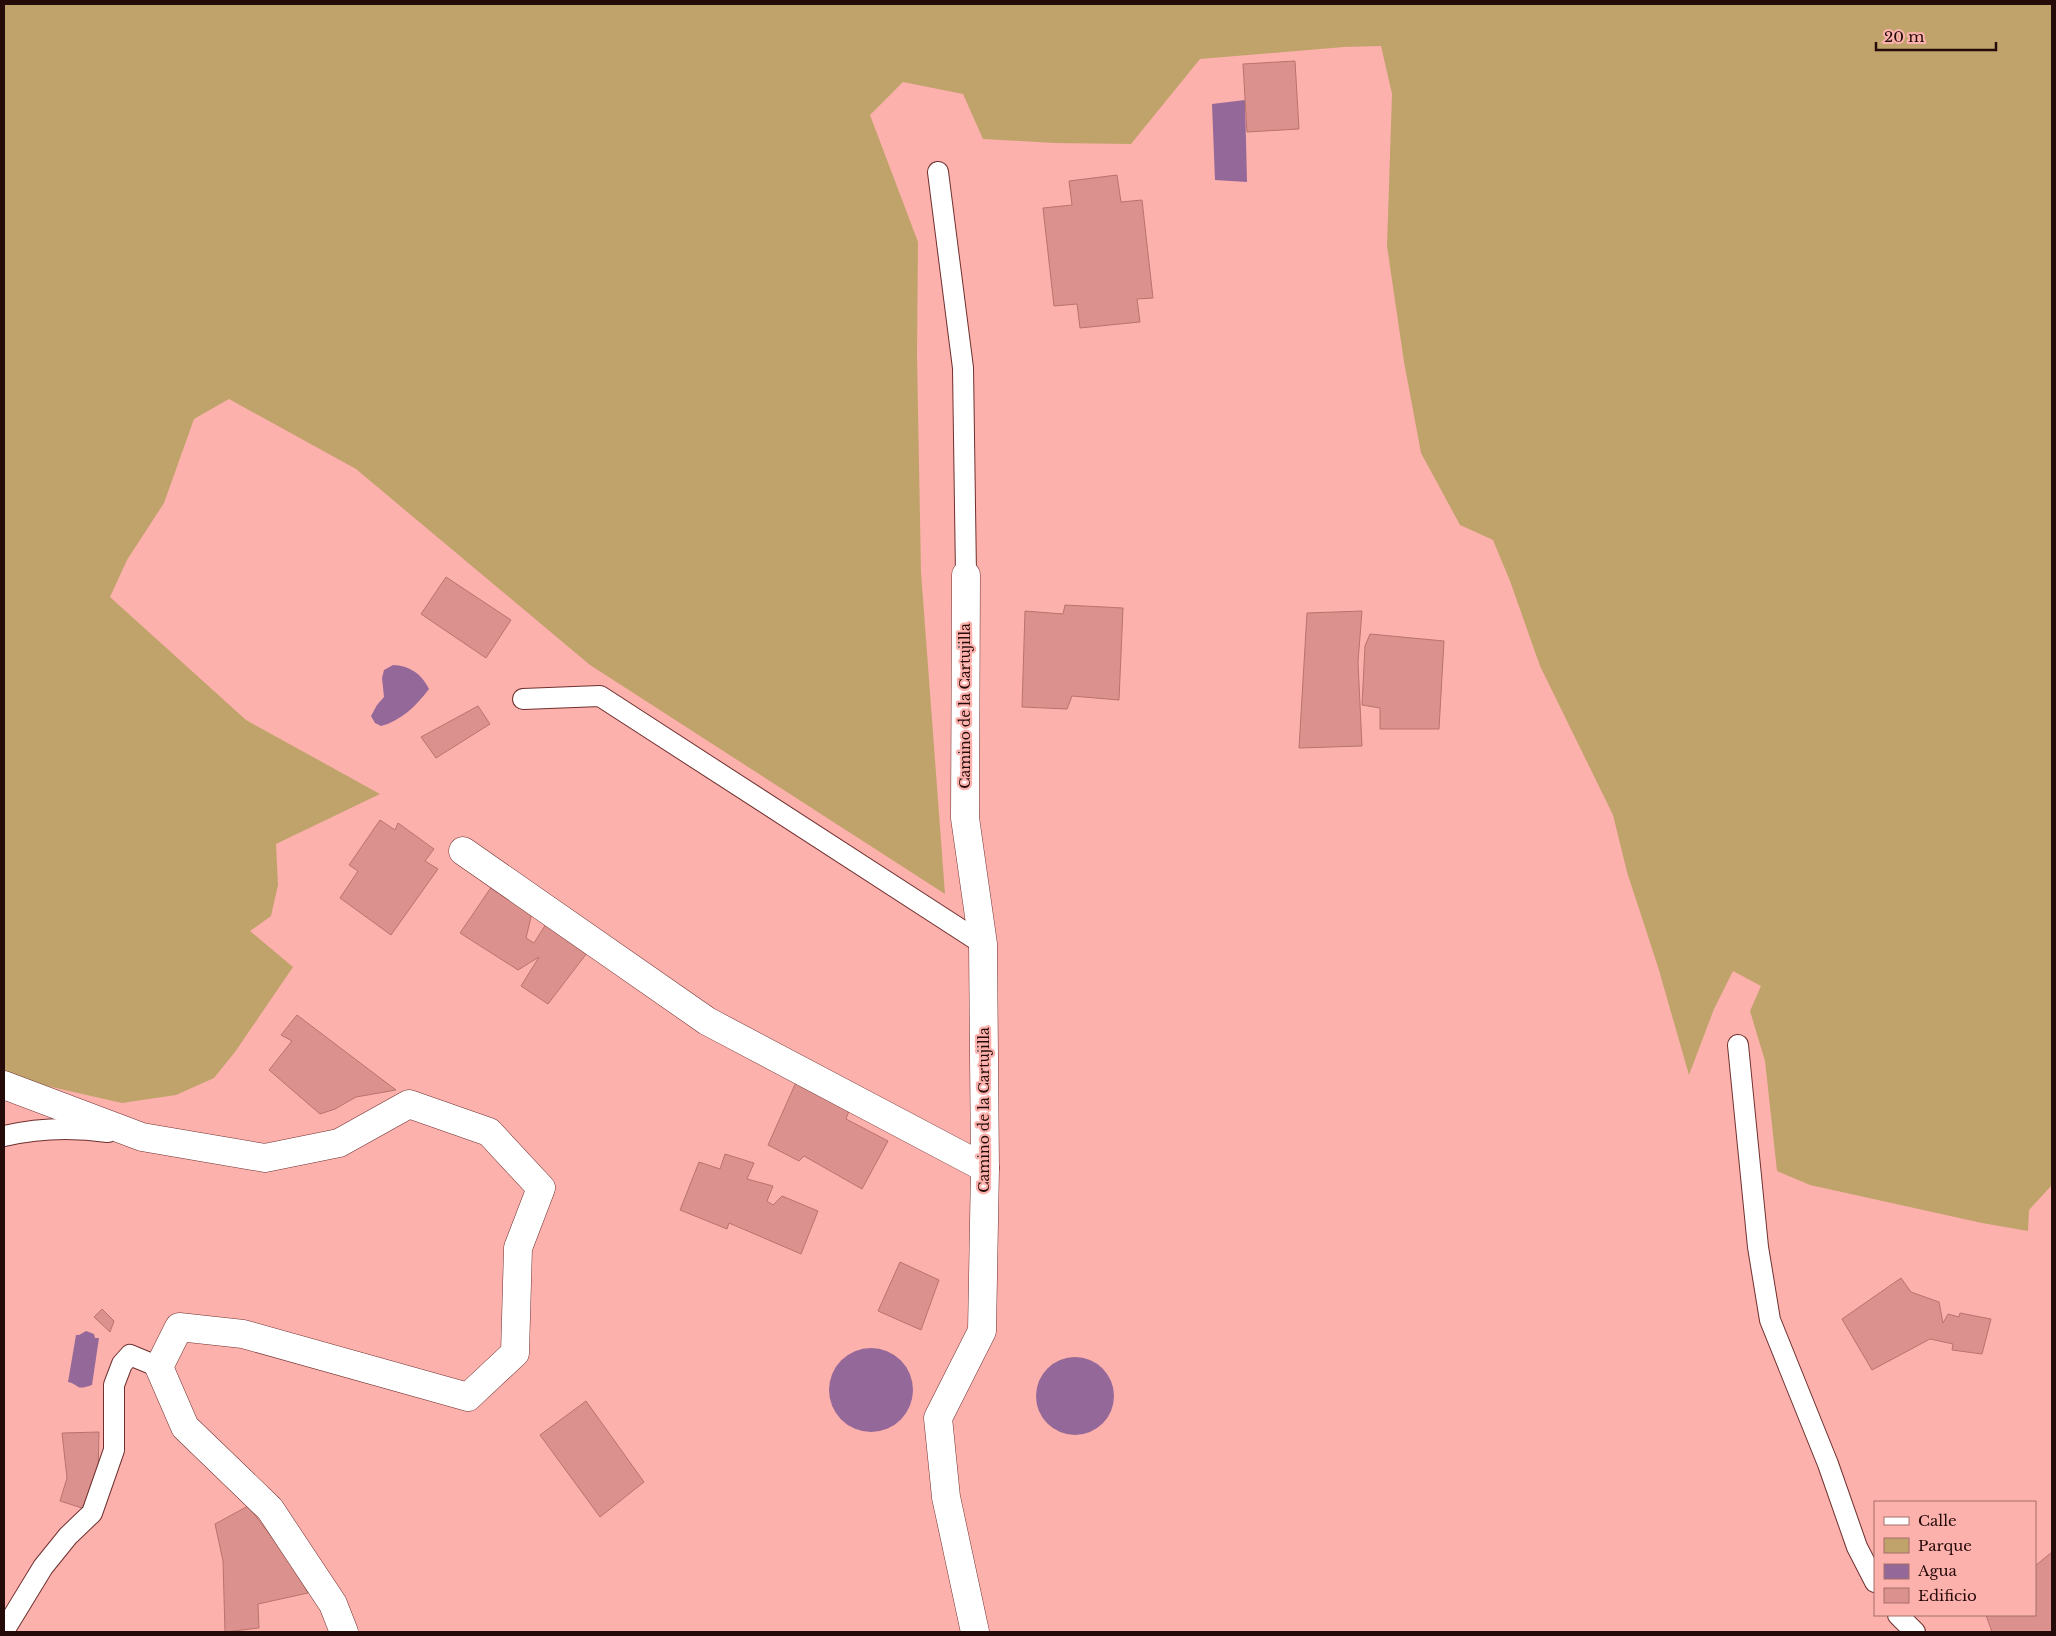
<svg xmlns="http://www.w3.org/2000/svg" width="2056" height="1636" font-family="'Libre Baskerville',serif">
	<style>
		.green { fill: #c0a36b }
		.water { fill: #946898 }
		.building { fill: #db918d; stroke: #b9736e }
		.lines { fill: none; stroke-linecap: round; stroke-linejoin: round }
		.service-casing { stroke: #6f302f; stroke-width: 22 }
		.minor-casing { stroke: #6f302f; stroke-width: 29 }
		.service { stroke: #fff; stroke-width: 20 }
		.minor { stroke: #fff; stroke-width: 28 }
		.labels { text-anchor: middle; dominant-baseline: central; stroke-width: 4.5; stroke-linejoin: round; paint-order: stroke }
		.street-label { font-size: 14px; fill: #240a09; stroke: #fdb1ac }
	</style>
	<rect width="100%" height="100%" fill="#fdb1ac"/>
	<polygon class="green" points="4,4 2052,4 2052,1185 2029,1210 2028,1231 1982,1223 1810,1185 1777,1171 1765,1061 1750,1011 1761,986 1733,971 1714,1009 1689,1075 1658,967 1627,872 1613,815 1540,666 1510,581 1493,540 1460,525 1421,453 1404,362 1387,246 1392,94 1381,46 1344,47 1200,59 1131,144 1054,143 983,139 963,94 903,82 870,115 918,242 917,355 921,572 945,894 590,665 356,469 229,399 194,419 164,503 127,560 110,597 246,720 380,794 276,844 278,885 271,916 250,931 293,967 235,1052 214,1078 176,1095 122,1103 47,1086 4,1071"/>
	<g class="water">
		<polygon points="1245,100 1247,182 1215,180 1212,104"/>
		<path d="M 393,665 C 409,665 422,674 429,689 C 417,705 401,721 381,726 L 375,723 L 371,716 L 377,705 L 384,697 L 382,678 L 384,670 Z"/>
		<path d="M 86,1331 L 94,1334 L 95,1338 L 99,1338 L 92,1385 C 74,1391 81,1385 68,1382 L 76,1335 L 79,1335 Z"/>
		<circle cx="871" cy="1390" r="42"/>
		<circle cx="1075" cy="1396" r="39"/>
	</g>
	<g class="building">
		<polygon points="1295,61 1299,129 1247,132 1243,64"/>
		<polygon points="1117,175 1121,202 1142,200 1153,298 1137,299 1140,322 1080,328 1077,304 1054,306 1043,208 1072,205 1069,181"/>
		<polygon points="446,577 511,620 486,658 421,614"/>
		<polygon points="1065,605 1123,608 1119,700 1072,696 1067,709 1022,707 1025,611 1063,614"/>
		<polygon points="1362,611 1358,662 1362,746 1299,748 1307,613"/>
		<polygon points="1370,634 1444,641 1439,729 1380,729 1380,708 1362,705 1365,646"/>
		<polygon points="478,706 490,724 436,758 421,737"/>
		<polygon points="380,820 395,830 398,823 434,849 425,861 438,869 391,935 340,898 358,871 349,865"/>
		<polygon points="492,886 532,913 526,938 534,943 546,924 587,953 548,1004 521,986 539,957 518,970 460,933"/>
		<polygon points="297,1015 396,1090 356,1097 335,1109 320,1114 269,1070 292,1041 281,1035"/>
		<polygon points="797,1080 849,1111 846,1119 888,1141 862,1189 804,1156 799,1161 768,1145"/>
		<polygon points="725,1154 754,1163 747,1179 773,1186 767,1201 773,1205 782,1196 818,1211 801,1254 729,1223 727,1229 680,1210 699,1162 720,1169"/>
		<polygon points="900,1262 939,1280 921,1330 878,1311"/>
		<polygon points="1901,1278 1911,1292 1939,1302 1943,1323 1948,1314 1959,1317 1960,1313 1991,1319 1982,1354 1952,1350 1953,1344 1930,1339 1872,1370 1842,1319"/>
		<polygon points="102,1309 114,1321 110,1332 94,1317"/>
		<polygon points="586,1401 644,1482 600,1517 540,1435"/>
		<polygon points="99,1432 98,1476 82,1508 60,1501 67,1478 62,1433"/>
		<polygon points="248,1506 292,1564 308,1593 258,1604 259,1628 225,1632 223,1561 215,1524"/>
		<polygon points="2052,1552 2052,1632 1992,1632 1986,1615 2035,1615 2035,1566"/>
	</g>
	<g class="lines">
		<defs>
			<g id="service">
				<polyline points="938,172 963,368 966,575"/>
				<polyline points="523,699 600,696 983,944"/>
				<polyline points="1738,1045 1758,1247 1770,1320 1828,1464 1857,1547 1875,1582"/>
				<path d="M 4,1136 C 38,1128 73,1127 108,1132"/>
				<polyline points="1898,1615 1915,1632"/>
				<polyline points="4,1631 43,1567 68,1536 92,1513 114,1450 114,1385 122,1364 130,1355 159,1367"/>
			</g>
			<g id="minor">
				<polyline points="966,575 965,818 983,944 985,1168 982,1331 938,1418 946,1497 975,1632"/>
				<polyline points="463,851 707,1021 985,1168"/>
				<polyline points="4,1085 142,1137 265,1158 339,1143 409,1104 489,1132 541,1188 518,1248 515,1353 468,1397 243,1334 179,1327 159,1367 185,1427 270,1509 333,1604 344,1632"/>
			</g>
		</defs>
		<use href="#service" class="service-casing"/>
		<use href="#minor" class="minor-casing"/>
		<use href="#service" class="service"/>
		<use href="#minor" class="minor"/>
	</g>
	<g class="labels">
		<g class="street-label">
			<text transform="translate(965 706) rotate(-90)">Camino de la Cartujilla</text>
			<text transform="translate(984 1110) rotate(-90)">Camino de la Cartujilla</text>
		</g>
	</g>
	<rect width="2056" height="1636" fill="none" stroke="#240a09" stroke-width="10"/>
	<rect x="1874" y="1501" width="162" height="115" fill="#fdb1ac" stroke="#a66e6b"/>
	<rect x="1884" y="1517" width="25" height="8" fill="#ffffff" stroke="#a66e6b"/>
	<text x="1918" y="1526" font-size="15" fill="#240a09">Calle</text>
	<rect x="1884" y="1538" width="25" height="15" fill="#c0a36b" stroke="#a66e6b"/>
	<text x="1918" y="1551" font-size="15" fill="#240a09">Parque</text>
	<rect x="1884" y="1564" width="25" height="15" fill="#946898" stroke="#a66e6b"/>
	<text x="1918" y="1576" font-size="15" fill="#240a09">Agua</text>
	<rect x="1884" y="1588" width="25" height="15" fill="#db918d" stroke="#a66e6b"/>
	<text x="1918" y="1601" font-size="15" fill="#240a09">Edificio</text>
	<path d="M1876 42v8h120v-8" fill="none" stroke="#240a09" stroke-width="2.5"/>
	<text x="1884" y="42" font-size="15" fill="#240a09" stroke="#fdb1ac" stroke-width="4" paint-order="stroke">20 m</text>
</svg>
